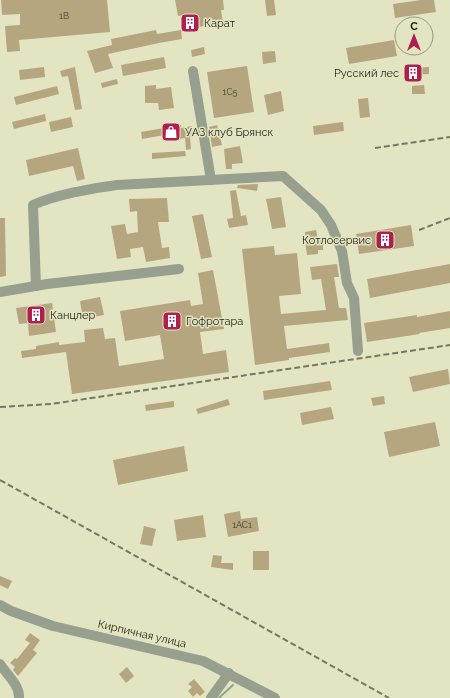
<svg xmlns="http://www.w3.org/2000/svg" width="450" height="698" font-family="Raleway,sans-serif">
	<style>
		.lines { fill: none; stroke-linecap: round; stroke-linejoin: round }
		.stream { stroke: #88a98d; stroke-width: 2 }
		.building { fill: #b5a680 }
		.minor { stroke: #979f8f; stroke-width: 10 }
		.rail { stroke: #767760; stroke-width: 2; stroke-dasharray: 6 3; stroke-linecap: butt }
		.labels { text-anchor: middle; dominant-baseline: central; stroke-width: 3; stroke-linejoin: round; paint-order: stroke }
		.number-label { font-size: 9px; fill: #43402d }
		.poi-label { font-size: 11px; fill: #1d1e11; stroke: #e3e5c2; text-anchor: start }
		.street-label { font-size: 11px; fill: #1d1e11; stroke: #e3e5c2 }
	</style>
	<rect width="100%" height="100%" fill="#e3e5c2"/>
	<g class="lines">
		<polyline class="stream" points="219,698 233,685"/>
	</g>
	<g class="building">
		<polygon points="1,0 107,0 110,32 19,40 20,51 7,52 5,26 20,25 20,14 2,15"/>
		<polygon points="175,0 223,0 224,10 221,10 223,23 186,29 183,15 178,16"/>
		<polygon points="265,0 274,0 276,15 267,16"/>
		<polygon points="421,0 434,0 436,12 395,18 393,4"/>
		<polygon points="156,30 157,34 181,30 182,39 159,43 108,54 113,68 95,73 87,51 112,45 111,39"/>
		<polygon points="394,40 397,56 349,64 346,48"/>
		<polygon points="204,47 205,54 192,57 191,50"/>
		<polygon points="275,51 276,62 263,64 262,52"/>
		<polygon points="164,57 166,68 123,76 121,65"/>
		<polygon points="247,66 254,112 214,118 207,72"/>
		<polygon points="44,67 45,77 20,80 19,70"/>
		<polygon points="75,67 82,109 75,110 68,76 62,77 60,71"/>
		<polygon points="429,67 429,74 411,75 411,68"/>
		<polygon points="117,79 118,84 102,88 101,83"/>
		<polygon points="156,85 156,89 171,87 174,108 159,110 158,103 145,103 145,86"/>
		<polygon points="424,85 425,94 412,94 412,86"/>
		<polygon points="57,86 59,94 16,105 14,97"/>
		<polygon points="281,91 284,111 268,115 264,95"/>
		<polygon points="368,98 370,117 360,118 358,99"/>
		<polygon points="45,114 46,121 14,129 12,122"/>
		<polygon points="71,117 73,127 51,132 49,122"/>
		<polygon points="343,122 344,131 314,135 313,126"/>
		<polygon points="181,125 181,128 192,126 193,136 190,137 191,149 186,150 185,138 166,140 165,135 142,139 141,132"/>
		<polygon points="217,125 222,145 212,147 209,127"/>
		<polygon points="240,146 243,163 232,164 232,169 226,169 224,149"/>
		<polygon points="78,148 85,179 77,181 73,166 29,176 26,160"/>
		<polygon points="185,151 186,156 152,159 152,153"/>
		<polygon points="258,184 257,191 237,188 238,185"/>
		<polygon points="236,190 241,216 246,215 248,225 229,228 227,219 233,218 230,191"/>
		<polygon points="281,197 286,227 272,229 266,199"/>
		<polygon points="167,198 169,222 158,222 162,248 169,247 170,258 146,262 143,247 130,249 131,257 117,259 111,226 125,224 127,234 138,232 137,211 130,212 129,199"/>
		<polygon points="203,214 212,257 201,259 192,216"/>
		<polygon points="0,218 5,218 6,276 0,277"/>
		<polygon points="411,225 414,246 359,254 356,234"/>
		<polygon points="316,230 318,239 329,238 332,244 323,245 323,250 318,250 318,254 307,255 305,241 306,241 305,232"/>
		<polygon points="274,246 275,255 297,253 301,294 279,296 281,314 326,310 321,279 312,280 310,267 337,264 339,277 334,277 339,308 346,308 348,320 284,326 287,349 329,343 330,352 289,358 289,360 255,365 242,249"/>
		<polygon points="450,264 450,283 370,298 367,279"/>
		<polygon points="213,270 224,329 200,332 203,354 226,350 229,372 72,394 66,352 22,358 21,351 36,349 36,346 59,342 59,345 85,342 84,330 103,328 105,339 115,338 119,366 164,359 160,335 125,341 120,311 190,300 191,306 203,304 198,273"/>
		<polygon points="100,297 104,315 83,319 80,301"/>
		<polygon points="52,303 56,332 29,336 28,323 19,324 16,308"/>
		<polygon points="450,311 450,328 419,333 420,334 367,342 364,323 417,315 417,317"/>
		<polygon points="448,369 450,384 413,392 409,377"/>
		<polygon points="330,381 332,390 264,400 263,391"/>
		<polygon points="384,396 385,404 373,406 371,398"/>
		<polygon points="228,399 230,405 198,414 196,409"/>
		<polygon points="174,401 174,407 146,411 145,405"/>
		<polygon points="331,407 334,419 302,425 300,413"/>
		<polygon points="435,422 440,446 389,457 384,432"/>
		<polygon points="184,446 188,471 118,485 113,460"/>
		<polygon points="240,511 241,519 257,517 259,531 228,537 224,514"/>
		<polygon points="203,515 206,537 177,541 174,520"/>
		<polygon points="144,526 156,529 152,546 140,544"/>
		<rect x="253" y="551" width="16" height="19"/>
		<polygon points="213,555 222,556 221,563 233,563 233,570 211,567"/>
		<polygon points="0,576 12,581 8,589 0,585"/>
		<polygon points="30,633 40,640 33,650 37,653 18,676 13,670 15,667 10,663 15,658 17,659 30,643 25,640"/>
		<polygon points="127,667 134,676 126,683 119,674"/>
		<polygon points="194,679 205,692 200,696 197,693 193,697 188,691 192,687 188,684"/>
	</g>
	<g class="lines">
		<g class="minor">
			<polyline points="193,71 211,180"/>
			<path d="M 36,286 L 33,205 C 54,195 93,188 117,185 L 283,176 L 321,210 L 331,225 L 342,251 L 347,283 L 354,298 L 358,351"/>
			<polyline points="0,292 47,284 179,269"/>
			<polyline points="0,605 11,611 53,626 203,661 275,698"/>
			<path d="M 0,664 C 6,674 20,685 19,698"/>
			<polyline points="211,698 229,673"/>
		</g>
		<g class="rail">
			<polyline points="375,148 450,137"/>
			<polyline points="419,230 450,218"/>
			<polyline points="0,407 51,404 450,345"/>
			<polyline points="0,480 389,698"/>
		</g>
	</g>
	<defs>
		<symbol id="building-square" viewBox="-11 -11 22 22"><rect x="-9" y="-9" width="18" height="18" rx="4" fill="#b01e4d" stroke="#e3e5c2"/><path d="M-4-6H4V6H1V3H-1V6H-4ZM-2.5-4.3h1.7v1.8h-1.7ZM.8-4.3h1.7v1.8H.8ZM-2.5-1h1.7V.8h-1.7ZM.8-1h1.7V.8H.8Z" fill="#fff"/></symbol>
		<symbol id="shop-square" viewBox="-11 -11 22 22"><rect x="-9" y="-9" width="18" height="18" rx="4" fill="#b01e4d" stroke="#e3e5c2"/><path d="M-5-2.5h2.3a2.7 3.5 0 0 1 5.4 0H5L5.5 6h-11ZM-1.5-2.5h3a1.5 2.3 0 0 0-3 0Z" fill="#fff"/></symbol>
	</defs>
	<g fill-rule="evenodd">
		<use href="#building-square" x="179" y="12" width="22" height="22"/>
		<use href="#building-square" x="402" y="62" width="22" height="22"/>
		<use href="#shop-square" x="160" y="121" width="22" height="22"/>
		<use href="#building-square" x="374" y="229" width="22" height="22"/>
		<use href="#building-square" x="25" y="304" width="22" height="22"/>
		<use href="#building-square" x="161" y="310" width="22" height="22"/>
	</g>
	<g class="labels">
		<g class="number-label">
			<text x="64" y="16">1В</text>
			<text x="230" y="92">1С5</text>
			<text x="242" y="525">1АС1</text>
		</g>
		<g class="poi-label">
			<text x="204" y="23">Карат</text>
			<text x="399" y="73" text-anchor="end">Русский лес</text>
			<text x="185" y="132">УАЗ клуб Брянск</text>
			<text x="371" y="240" text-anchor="end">Котлосервис</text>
			<text x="50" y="315">Канцлер</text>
			<text x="186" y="321">Гофротара</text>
		</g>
		<g class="street-label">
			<text transform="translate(142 634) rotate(13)">Кирпичная улица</text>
		</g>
	</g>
	<g transform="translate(414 36)"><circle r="19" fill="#e3e5c2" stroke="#94957b"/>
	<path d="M0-3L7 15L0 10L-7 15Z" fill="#b01e4d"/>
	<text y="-6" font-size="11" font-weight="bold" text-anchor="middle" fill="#1d1e11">С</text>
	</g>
</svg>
